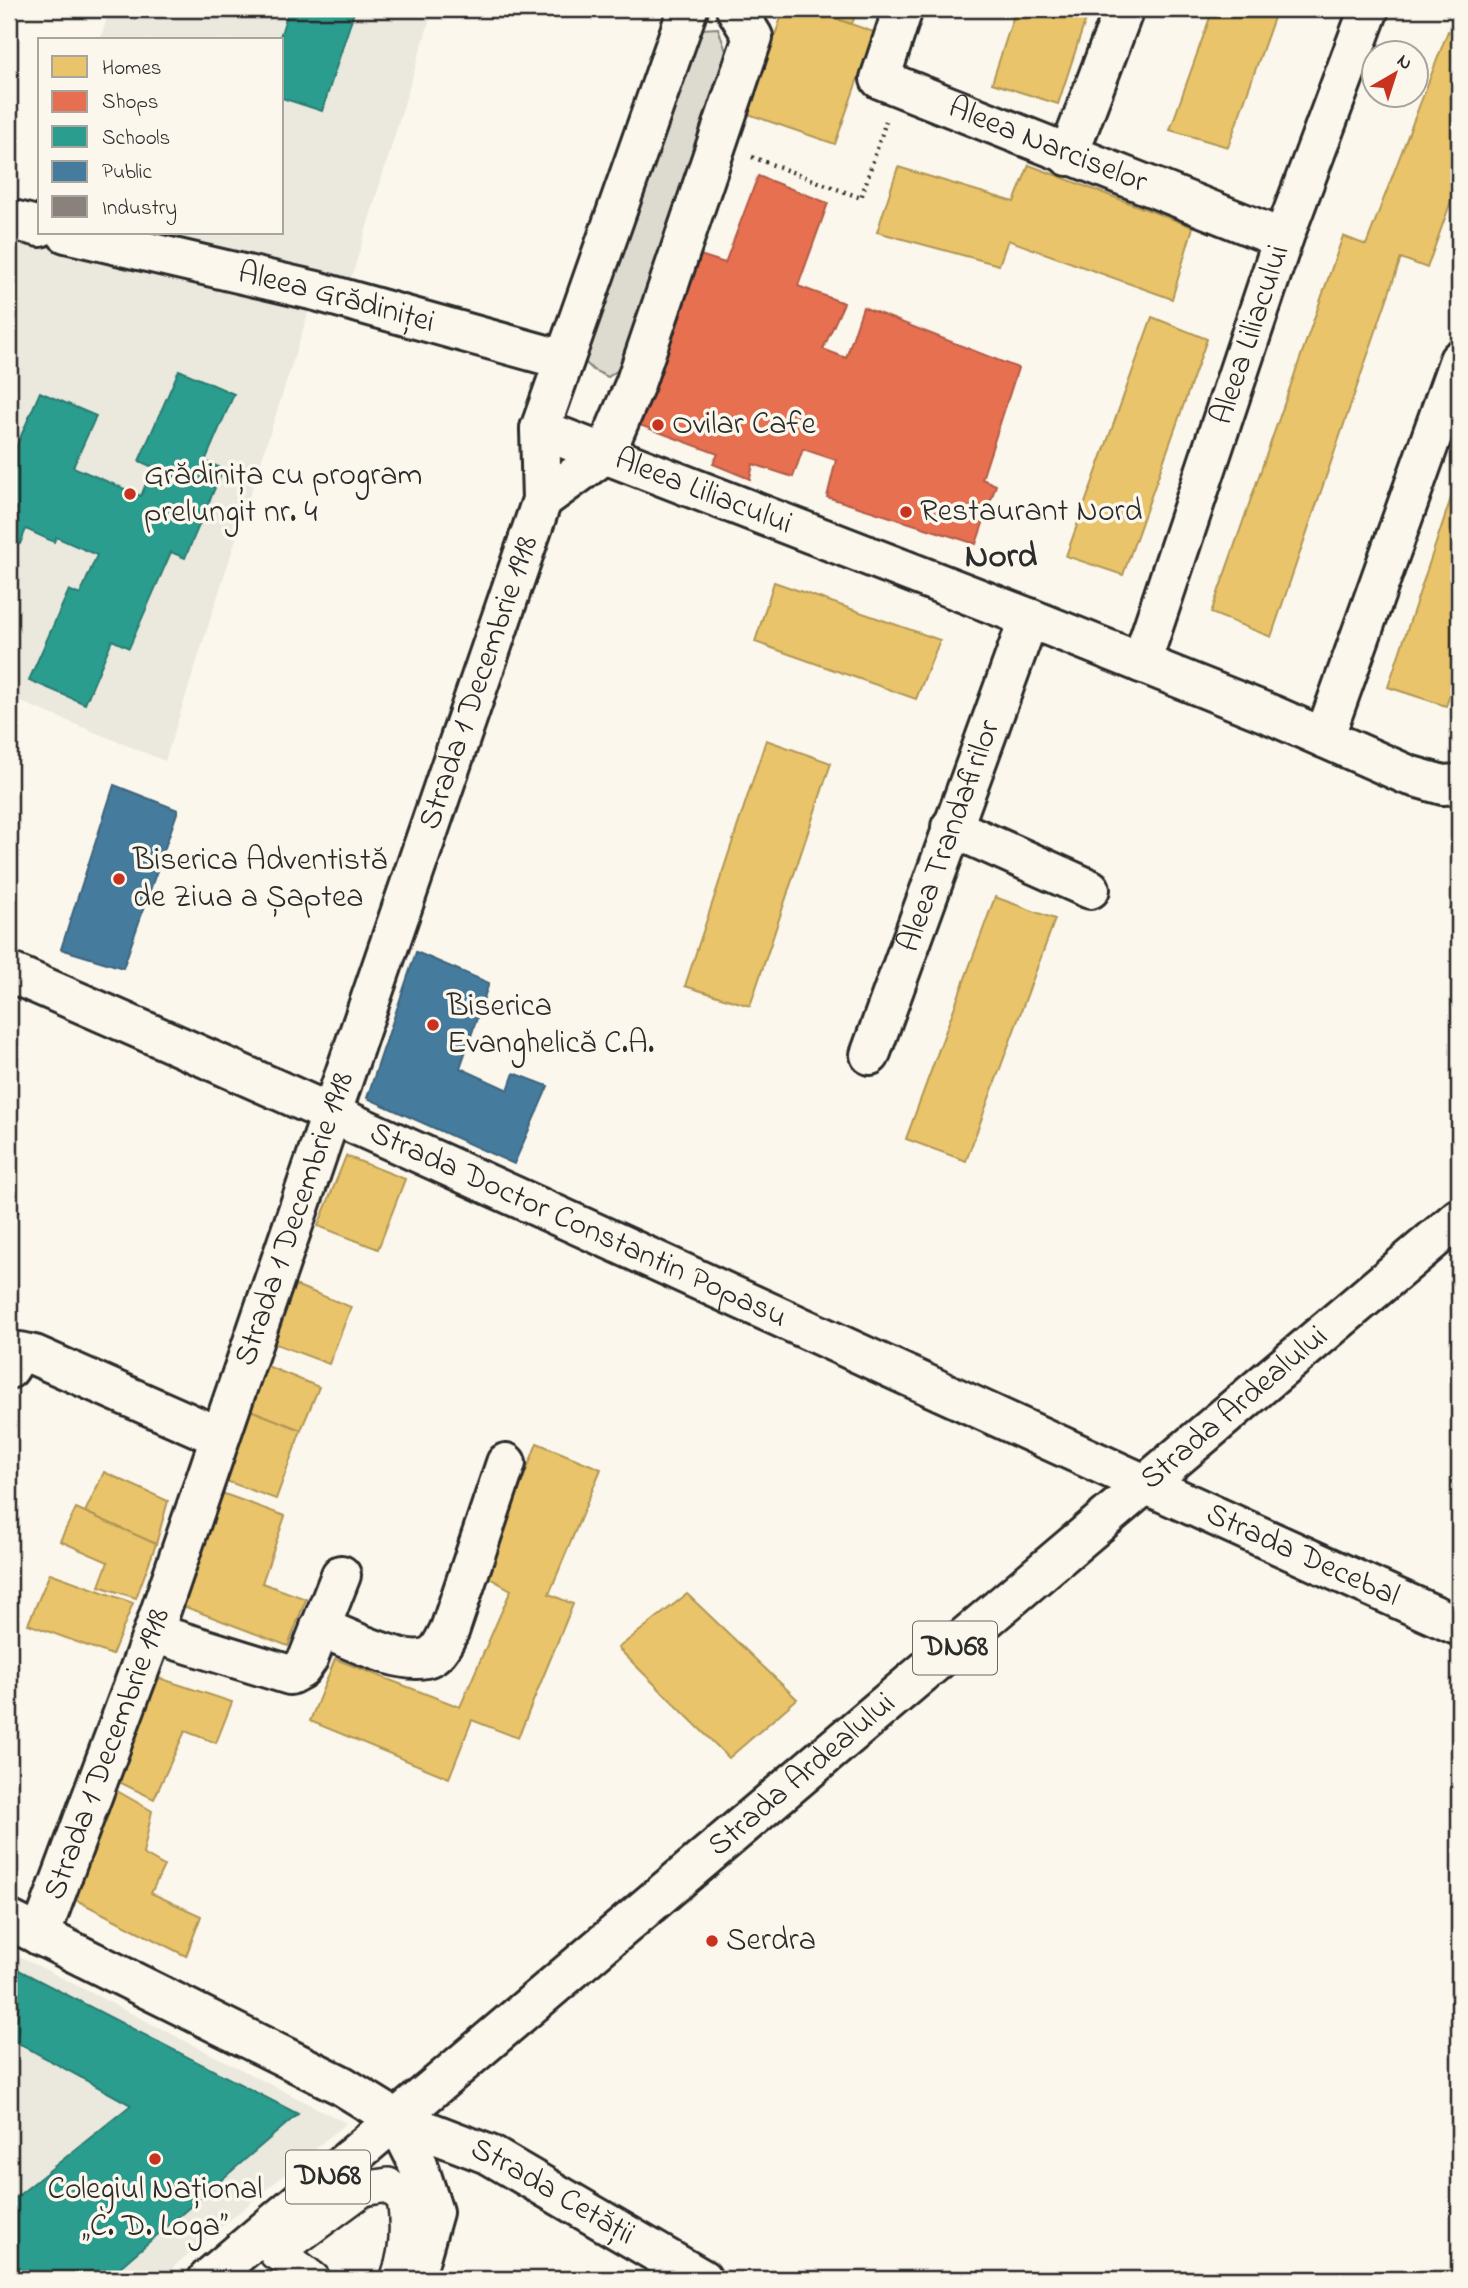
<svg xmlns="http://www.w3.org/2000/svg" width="1468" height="2288" font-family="'Indie Flower',sans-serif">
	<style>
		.built { fill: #ebe8de }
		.green { fill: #dddad0; stroke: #84827e; stroke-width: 2 }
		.homes { fill: #e9c46a; stroke: #b09657; stroke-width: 2 }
		.shops { fill: #e76f51; stroke: #af5b46; stroke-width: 2 }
		.schools { fill: #2a9d8f; stroke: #2a7b71; stroke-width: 2 }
		.public { fill: #457b9d; stroke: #3d637b; stroke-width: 2 }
		.industry { fill: #8a817c; stroke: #6e6764; stroke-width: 2 }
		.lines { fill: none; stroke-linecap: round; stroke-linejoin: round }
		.pedestrian-casing { stroke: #2b2b2b; stroke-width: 38 }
		.minor-casing { stroke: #2b2b2b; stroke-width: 44 }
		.tertiary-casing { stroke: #2b2b2b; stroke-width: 44 }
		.secondary-casing { stroke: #2b2b2b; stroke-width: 44 }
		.primary-casing { stroke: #2b2b2b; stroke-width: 44 }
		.path { stroke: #2b2b2b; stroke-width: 4.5; stroke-dasharray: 2 5; stroke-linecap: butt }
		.pedestrian { stroke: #fbf7ec; stroke-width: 33 }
		.minor { stroke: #fbf7ec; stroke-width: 38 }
		.tertiary { stroke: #fbf7ec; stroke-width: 38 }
		.secondary { stroke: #fbf7ec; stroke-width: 38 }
		.primary { stroke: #fbf7ec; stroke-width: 38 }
		.poi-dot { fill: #c8321e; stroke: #fbf7ec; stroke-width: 2.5 }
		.labels { text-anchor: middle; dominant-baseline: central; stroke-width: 7; stroke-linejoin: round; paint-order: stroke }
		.shield { fill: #fbf7ec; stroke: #696865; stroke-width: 2 }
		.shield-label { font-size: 30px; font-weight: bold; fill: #2b2b2b }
		.street-label { font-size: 32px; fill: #2b2b2b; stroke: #fbf7ec }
		.poi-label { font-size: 32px; fill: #2b2b2b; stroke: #fbf7ec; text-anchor: start }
		.quarter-label { font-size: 35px; font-weight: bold; fill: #2b2b2b; stroke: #fbf7ec }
	</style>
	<rect width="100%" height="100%" fill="#fbf7ec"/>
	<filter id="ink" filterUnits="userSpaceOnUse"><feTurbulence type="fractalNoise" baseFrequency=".0143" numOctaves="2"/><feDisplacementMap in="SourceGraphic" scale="14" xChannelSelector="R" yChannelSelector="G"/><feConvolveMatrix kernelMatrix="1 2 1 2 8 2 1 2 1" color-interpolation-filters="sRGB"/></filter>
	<g filter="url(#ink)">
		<g class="built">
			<polygon points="110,9 433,9 345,299 315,292 165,761 9,697 9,219 40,233 282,233 282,40 100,40"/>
			<polygon points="9,1951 346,2123 159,2279 9,2279"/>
		</g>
		<polygon class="green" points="718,28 726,51 723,75 624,366 608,377 593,370 584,361 701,29"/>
		<g class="homes">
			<polygon points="784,9 808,9 874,32 835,144 748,114"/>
			<polygon points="808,9 857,9 852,24"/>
			<polygon points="1016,9 1089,9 1058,104 992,83"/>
			<polygon points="1213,9 1277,9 1228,147 1170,130"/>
			<polygon points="1448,31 1459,36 1459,179 1427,268 1401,258 1271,637 1211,613 1343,236 1366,245"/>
			<polygon points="1029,165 1193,227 1172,299 1008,240 999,265 877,232 898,167 1014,202"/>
			<polygon points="1152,317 1207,339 1123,575 1066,556"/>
			<polygon points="1459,474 1459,668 1446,706 1388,687"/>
			<polygon points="774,582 940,640 916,699 755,642"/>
			<polygon points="766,740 831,763 750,1006 685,986"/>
			<polygon points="995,897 1055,919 966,1161 906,1139"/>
			<polygon points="346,1156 405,1179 378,1249 318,1226"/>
			<polygon points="295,1285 351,1307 329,1364 273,1343"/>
			<polygon points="267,1366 319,1387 301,1430 250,1410"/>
			<polygon points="250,1410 301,1430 276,1499 226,1481"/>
			<polygon points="537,1443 601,1469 549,1594 573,1604 518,1738 472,1720 449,1778 310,1721 335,1659 460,1707 511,1590 486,1576"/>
			<polygon points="104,1472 168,1501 156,1544 85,1512"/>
			<polygon points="219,1492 285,1516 262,1583 306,1599 288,1646 175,1603"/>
			<polygon points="76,1508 156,1544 136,1598 99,1586 108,1562 60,1541"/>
			<polygon points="50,1573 133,1603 112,1655 28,1624"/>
			<polygon points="687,1594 797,1699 729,1758 618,1648"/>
			<polygon points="156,1677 232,1702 216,1743 185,1731 154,1799 117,1781"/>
			<polygon points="112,1788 152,1811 143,1854 164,1866 151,1893 201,1916 186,1956 72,1898"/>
		</g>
		<polygon class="shops" points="758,176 828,203 798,286 844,303 823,349 846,358 863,307 1018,368 982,479 996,485 976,544 827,497 836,460 803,449 793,477 753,464 750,479 713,464 718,454 634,423 694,253 725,263"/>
		<g class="schools">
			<polygon points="289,9 355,9 322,111 282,98 279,40"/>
			<polygon points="179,370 234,394 205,461 223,469 185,558 171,552 129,648 112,640 85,704 29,680 69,590 80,595 97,555 56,537 54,542 26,529 20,544 9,539 9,449 14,452 40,392 96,416 73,467 141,496 153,467 139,461"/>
			<polygon points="9,1965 298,2114 106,2279 9,2278 9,2203 131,2105 9,2038"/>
		</g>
		<g class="public">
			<polygon points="114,785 178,810 123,968 61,949"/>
			<polygon points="1459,901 1459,917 1450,909"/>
			<polygon points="416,952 489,983 460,1068 508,1090 514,1073 548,1086 514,1164 367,1098"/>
		</g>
		<polygon class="industry" points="1436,9 1459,9 1459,19"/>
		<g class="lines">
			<defs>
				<g id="pedestrian">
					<polyline points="260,2238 313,2279"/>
					<path d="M 276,2253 L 363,2189 L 388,2185 L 404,2198 C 408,2225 408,2251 398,2277"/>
				</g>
				<g id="minor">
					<path id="s1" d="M 903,9 L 880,79 L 1283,239"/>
					<polyline points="1068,156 1124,9"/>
					<polyline points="9,219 40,227"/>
					<path id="s2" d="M 66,233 L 316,291 L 564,360"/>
					<path id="s3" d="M 540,429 L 1029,618 L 1272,715 L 1408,775 L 1443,785 L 1459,784"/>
					<polyline points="542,500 605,454 635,384 753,37 736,9"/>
					<path id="s4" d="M 1141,663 L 1283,239 L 1369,9"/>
					<polyline points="1324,738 1459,360"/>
					<polyline points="951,827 1090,889"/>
					<path id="s5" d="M 9,972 C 496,1182 975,1410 1459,1626"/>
					<path id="s6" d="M 870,1055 L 1029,618"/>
					<polyline points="9,1369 20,1352 34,1355 220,1437"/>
					<path d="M 320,1627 C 345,1637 407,1669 431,1656 C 440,1651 445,1639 450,1629 L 506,1463"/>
					<polyline points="153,1633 290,1675 301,1669 308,1659 341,1575"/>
					<path id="s7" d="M 40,1936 L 153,1633 L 542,500 L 540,429 L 688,9"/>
					<path id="s8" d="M 396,2119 L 490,2155 L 702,2279"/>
				</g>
				<polyline id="tertiary" points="9,1920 341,2085 396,2119"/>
				<polyline id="secondary" points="396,2119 416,2159 433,2212 414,2279"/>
				<g id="primary">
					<path id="s9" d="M 208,2279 L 1459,1218"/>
				</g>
			</defs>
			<use href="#pedestrian" class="pedestrian-casing"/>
			<use href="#minor" class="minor-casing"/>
			<use href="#tertiary" class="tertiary-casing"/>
			<use href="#secondary" class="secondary-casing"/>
			<use href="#primary" class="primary-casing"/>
			<g class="path">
				<polyline points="752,157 861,198 886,121"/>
				<polyline points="9,1208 17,1212 9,1235"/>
			</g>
			<use href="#pedestrian" class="pedestrian"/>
			<use href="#minor" class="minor"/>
			<use href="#tertiary" class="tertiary"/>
			<use href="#secondary" class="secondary"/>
			<use href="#primary" class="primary"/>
		</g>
	</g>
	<g class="poi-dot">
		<circle cx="658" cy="425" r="7"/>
		<circle cx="130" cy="494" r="7"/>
		<circle cx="906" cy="512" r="7"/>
		<circle cx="119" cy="879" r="7"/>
		<circle cx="433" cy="1025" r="7"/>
		<circle cx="712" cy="1941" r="7"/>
		<circle cx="155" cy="2159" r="7"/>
	</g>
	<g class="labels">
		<g class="shield">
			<rect x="913" y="1621.5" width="84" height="53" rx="5"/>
			<rect x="286" y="2150.5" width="84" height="53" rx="5"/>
		</g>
		<g class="shield-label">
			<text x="955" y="1648">DN68</text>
			<text x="328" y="2177">DN68</text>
		</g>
		<g class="street-label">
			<text stroke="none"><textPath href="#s1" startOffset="254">Aleea Narciselor</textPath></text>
			<text stroke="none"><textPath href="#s2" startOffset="278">Aleea Grădiniței</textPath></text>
			<text stroke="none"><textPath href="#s4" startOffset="346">Aleea Liliacului</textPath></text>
			<text stroke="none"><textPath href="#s3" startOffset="175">Aleea Liliacului</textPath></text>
			<text stroke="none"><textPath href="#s7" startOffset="1328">Strada 1 Decembrie 1918</textPath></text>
			<text stroke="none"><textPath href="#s6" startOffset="233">Aleea Trandafirilor</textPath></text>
			<text stroke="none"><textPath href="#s7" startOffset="761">Strada 1 Decembrie 1918</textPath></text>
			<text stroke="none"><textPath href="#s5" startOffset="623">Strada Doctor Constantin Popasu</textPath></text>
			<text stroke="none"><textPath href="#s9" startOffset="1346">Strada Ardealului</textPath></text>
			<text stroke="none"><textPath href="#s5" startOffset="1419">Strada Decebal</textPath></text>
			<text stroke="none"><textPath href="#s7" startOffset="194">Strada 1 Decembrie 1918</textPath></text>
			<text stroke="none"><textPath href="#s9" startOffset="779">Strada Ardealului</textPath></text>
			<text stroke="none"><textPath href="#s8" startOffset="173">Strada Cetății</textPath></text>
		</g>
		<g class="poi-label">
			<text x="672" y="425">Ovilar Cafe</text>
			<text x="144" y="476">Grădinița cu program<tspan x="144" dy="37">prelungit nr. 4</tspan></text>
			<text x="920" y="512">Restaurant Nord</text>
			<text x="133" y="861">Biserica Adventistă<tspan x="133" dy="37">de Ziua a Șaptea</tspan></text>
			<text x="447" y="1007">Biserica<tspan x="447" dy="37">Evanghelică C.A.</tspan></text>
			<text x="726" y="1941">Serdra</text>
			<text x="155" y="2190" text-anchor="middle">Colegiul Național<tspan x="155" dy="37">„C. D. Loga”</tspan></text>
		</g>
		<g class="quarter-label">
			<text x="1001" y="557">Nord</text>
		</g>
	</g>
	<rect width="1468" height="2288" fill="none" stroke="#fbf7ec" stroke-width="35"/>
	<rect x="18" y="18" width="1433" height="2253" fill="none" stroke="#2b2b2b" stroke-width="2.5" filter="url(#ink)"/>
	<rect x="38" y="38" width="245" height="196" fill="#fbf7ec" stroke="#a8a59f" stroke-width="2"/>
	<rect x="52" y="56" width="35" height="21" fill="#e9c46a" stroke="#a8a59f" stroke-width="2"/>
	<text x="102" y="74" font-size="21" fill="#2b2b2b">Homes</text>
	<rect x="52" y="91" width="35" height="21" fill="#e76f51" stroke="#a8a59f" stroke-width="2"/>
	<text x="102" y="108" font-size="21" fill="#2b2b2b">Shops</text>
	<rect x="52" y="126" width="35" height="21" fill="#2a9d8f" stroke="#a8a59f" stroke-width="2"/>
	<text x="102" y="144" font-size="21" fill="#2b2b2b">Schools</text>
	<rect x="52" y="161" width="35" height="21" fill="#457b9d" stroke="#a8a59f" stroke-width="2"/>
	<text x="102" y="178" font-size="21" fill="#2b2b2b">Public</text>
	<rect x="52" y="196" width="35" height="21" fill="#8a817c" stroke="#a8a59f" stroke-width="2"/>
	<text x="102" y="214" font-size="21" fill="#2b2b2b">Industry</text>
	<g transform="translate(1395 74) rotate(39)"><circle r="33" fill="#fbf7ec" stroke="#a8a59f" stroke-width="2"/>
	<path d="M0-5L12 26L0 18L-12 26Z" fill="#c8321e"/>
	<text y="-10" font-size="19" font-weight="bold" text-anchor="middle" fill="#2b2b2b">N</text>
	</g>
</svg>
